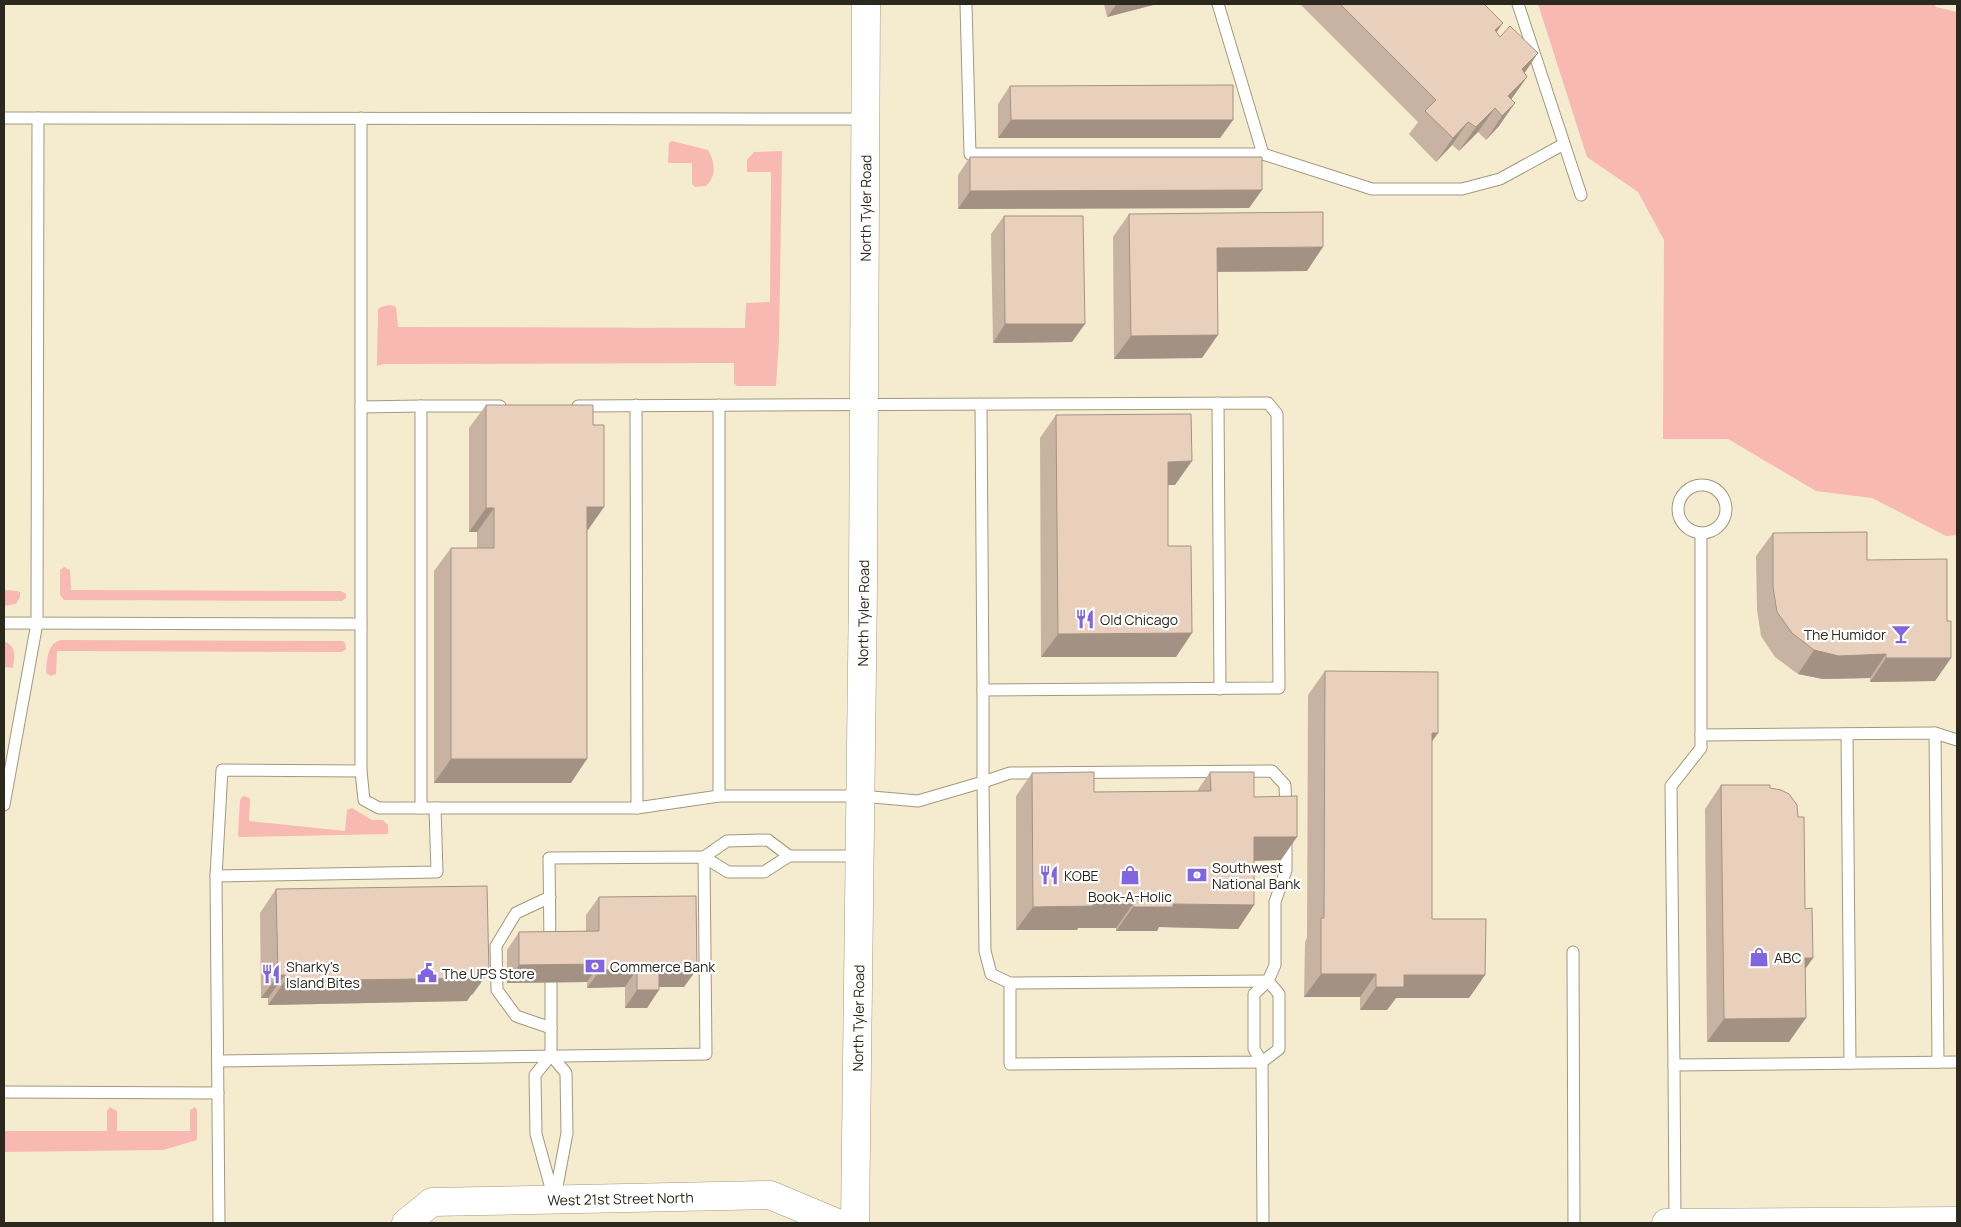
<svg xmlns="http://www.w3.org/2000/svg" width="1961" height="1227" font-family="Manrope,sans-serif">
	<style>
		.green { fill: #f7b9b1 }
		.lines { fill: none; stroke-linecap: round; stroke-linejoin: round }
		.lane-casing { stroke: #a1997e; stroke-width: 13 }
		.secondary-casing { stroke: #a1997e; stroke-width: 29 }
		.lane { stroke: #fff; stroke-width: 11 }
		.secondary { stroke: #fff; stroke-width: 28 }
		.wall { fill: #c8b3a2 }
		.shaded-wall { fill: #a39284 }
		.building { fill: #e9d0bc; stroke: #a39284 }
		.labels { text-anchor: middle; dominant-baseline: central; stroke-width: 4.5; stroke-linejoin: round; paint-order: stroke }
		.street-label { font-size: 14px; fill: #2b281d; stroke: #fff }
		.poi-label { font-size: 14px; fill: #2b281d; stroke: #fff; text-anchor: start }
	</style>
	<rect width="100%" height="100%" fill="#f5eccf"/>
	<g class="green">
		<polygon points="1538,4 1934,4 1936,7 1957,12 1957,535 1946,536 1872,498 1816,491 1728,439 1663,439 1664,240 1638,192 1587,157"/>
		<path d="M 672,141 L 708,150 C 715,162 717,176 706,186 L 695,187 L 692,184 L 692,163 L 668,163 L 669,143 Z"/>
		<path d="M 782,151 L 779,341 L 776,386 L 737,386 L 734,383 L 734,363 L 384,364 L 377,366 L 378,311 L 379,308 C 385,305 391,304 396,307 L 398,327 L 745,328 L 746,303 L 770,302 L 771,172 L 747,172 L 747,160 L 754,152 Z"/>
		<polygon points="64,567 70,570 71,590 341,591 346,594 346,598 342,601 64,600 60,595 60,570"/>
		<polygon points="4,590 17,591 20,592 20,597 16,604 4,606"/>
		<path d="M 62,640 L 343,641 L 345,643 L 346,649 L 342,652 L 57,651 L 56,674 L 51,676 L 46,673 C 47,660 47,642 62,640 Z"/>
		<path d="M 4,641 C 17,647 15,656 13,668 L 4,667 Z"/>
		<polygon points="243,796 250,798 249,821 345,831 347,810 352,808 372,820 383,820 388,825 388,834 239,837 238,834 240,800"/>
		<polygon points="110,1107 117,1111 117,1131 190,1131 190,1110 195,1107 197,1110 197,1140 163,1150 4,1152 4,1131 107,1131 107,1111"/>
	</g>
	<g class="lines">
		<defs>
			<g id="lane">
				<polyline points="966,4 970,154 1263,154 1218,4"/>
				<polyline points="1518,4 1581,195"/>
				<polyline points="4,118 865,119"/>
				<polyline points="1263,154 1372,189 1462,189 1500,179 1564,144"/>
				<polyline points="1218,403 1220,689"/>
				<polyline points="636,405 637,808"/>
				<polyline points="719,405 719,796"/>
				<polyline points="500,406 421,406 421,808 637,808 719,796 861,796 918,801 983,782 983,690"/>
				<path d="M 578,406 C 808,405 1038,403 1268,403 L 1277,414 L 1279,688 L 983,690 L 981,404"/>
				<polyline points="361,407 421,406"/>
				<circle cx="1702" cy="509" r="24"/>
				<polyline points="4,623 361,624 361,118"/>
				<polyline points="1935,733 1938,1062"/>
				<polyline points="1847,734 1850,1063"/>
				<polyline points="1701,735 1935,733 1957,740"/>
				<polyline points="361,771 364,800 379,808 421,808"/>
				<polyline points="4,805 37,623 38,118"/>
				<polyline points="704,857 727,841 768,840 789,856"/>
				<polyline points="216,876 437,872 435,808"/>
				<polyline points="550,897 516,913 496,946 497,990 516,1016 551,1028"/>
				<polyline points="550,945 549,858 704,857 728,872 764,872 789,856 859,856"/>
				<polyline points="1573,952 1574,1223"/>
				<polyline points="551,983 551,1055 535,1075 536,1134 554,1199"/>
				<polyline points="1010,983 1010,1064 1262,1062 1279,1049 1279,994 1268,981 1010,983 991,974 985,951 983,782 1010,773 1272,771 1285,785 1286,811"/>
				<polyline points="551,1055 566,1073 567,1133 555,1197"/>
				<polyline points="218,1061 706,1054 704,857"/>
				<polyline points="1674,1065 1671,786 1701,748 1701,533"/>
				<polyline points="4,1092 218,1093"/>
				<polyline points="219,1223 216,876 222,770 361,771 361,624"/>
				<polyline points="1263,1223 1262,1062 1254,1049 1254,994 1268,981 1275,965 1275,902 1286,870 1286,839"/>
				<polyline points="1675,1223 1674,1065 1957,1062"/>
			</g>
			<g id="secondary">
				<path id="s1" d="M 406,1223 L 432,1202 L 770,1195 L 837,1223"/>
				<path id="s2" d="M 855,1223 L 863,588 L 866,4"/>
				<polyline points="1666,1223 1957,1221"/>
			</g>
		</defs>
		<use href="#lane" class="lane-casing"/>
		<use href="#secondary" class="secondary-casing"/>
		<use href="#lane" class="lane"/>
		<use href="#secondary" class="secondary"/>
	</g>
	<g class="wall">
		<polygon points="1104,4 1157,4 1107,17"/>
		<polygon points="1300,4 1484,4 1496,32 1527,77 1511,99 1499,126 1486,140 1478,132 1459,151 1452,145 1436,162 1409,134 1418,122"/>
		<polygon points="1010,86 1233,120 1220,138 998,138 998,104"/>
		<polygon points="970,157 1262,190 1249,208 958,209 958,175"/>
		<polygon points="1129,214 1307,271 1217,272 1202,358 1114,359 1113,237"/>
		<polygon points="1004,216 1072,342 993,343 991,234"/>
		<polygon points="486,405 588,530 587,530 571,783 434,783 434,571 451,548 477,548 477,532 469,532 469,428"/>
		<polygon points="1056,415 1175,485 1168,485 1168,546 1176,657 1041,657 1040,438"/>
		<polygon points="1773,533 1867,560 1947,621 1951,658 1935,681 1870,682 1870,678 1823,679 1798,674 1775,657 1761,636 1757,610 1756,556"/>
		<polygon points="1325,671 1438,733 1432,741 1432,919 1485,975 1469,998 1396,998 1387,1010 1360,1010 1360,997 1304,997 1305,942 1307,938 1308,695"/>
		<polygon points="1210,772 1254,797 1281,860 1254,861 1254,905 1238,929 1159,927 1157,931 1116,931 1116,928 1078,928 1077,930 1016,930 1016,796 1032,773 1094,792 1197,791"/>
		<polygon points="1721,785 1770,788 1805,909 1813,958 1805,969 1789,1042 1707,1042 1705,809"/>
		<polygon points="276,889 472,995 471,995 467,1001 268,1005 268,998 261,998 260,913"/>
		<polygon points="599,897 684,987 659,987 647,1008 625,1008 625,987 587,988 587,982 507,983 507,950 519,932 586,931 586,915"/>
	</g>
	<g class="shaded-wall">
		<polygon points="1119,4 1157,4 1107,17 1116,5"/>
		<polygon points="1503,23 1487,46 1495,30"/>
		<polygon points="1538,53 1522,77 1522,69"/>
		<polygon points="1527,77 1510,101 1508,96"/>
		<polygon points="1515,103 1499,126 1486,140 1502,116"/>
		<polygon points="1495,108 1478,132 1459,151 1476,127"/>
		<polygon points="1011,120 1233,120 1220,138 998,138"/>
		<polygon points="1468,122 1452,145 1436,162 1453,138"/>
		<polygon points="1262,190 1249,208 958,209 970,191"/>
		<polygon points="1323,247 1307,271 1200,272 1217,248"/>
		<polygon points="1005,324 1085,324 1072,342 993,343"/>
		<polygon points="1218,335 1202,358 1114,359 1131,336"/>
		<polygon points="1192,461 1175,485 1152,485 1168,462"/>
		<polygon points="587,507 604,507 588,530 571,530"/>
		<polygon points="486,508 494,508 477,532 469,532"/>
		<polygon points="1192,633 1176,657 1041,657 1058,634"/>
		<polygon points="1814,650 1886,654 1870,678 1823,679 1798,674"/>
		<polygon points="1886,658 1951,658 1935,681 1870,682"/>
		<polygon points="1432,733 1438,733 1421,757"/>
		<polygon points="451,759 587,759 571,783 434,783"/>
		<polygon points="1254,837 1297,837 1281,860 1237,861"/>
		<polygon points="1093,904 1133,904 1116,928 1078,928 1077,930 1016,930 1033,907"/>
		<polygon points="1173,904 1254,905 1238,929 1159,927 1157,931 1116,931 1133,907"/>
		<polygon points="1805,958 1813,958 1796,982"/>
		<polygon points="600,964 587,982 507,983 519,965"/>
		<polygon points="637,969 625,987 587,988 600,970"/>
		<polygon points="659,969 697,969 684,987 647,987"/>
		<polygon points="489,972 472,995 471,995 467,1001 268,1005 285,981"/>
		<polygon points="1321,974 1376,974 1360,997 1304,997"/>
		<polygon points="278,975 285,975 268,998 261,998"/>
		<polygon points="1404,975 1485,975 1469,998 1396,998 1387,1010 1360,1010 1376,987"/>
		<polygon points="637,990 659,990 647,1008 625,1008"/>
		<polygon points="1806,1018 1789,1042 1707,1042 1724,1019"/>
	</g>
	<g class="building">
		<polygon points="1340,4 1484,4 1503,23 1495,30 1500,37 1510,26 1538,53 1522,69 1527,77 1508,96 1515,103 1502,116 1495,108 1476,127 1468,122 1453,138 1425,111 1436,100"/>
		<polygon points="1233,85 1233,120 1011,120 1010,86"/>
		<polygon points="970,157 1262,157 1262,190 970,191"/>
		<polygon points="1323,212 1323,247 1217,248 1218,335 1131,336 1129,214"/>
		<polygon points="1004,216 1083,216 1085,324 1005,324"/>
		<polygon points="486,405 593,405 593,425 604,425 604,507 587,507 587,759 451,759 451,548 494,548 494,508 486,508"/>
		<polygon points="1191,414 1192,461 1168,462 1168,546 1191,546 1192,633 1058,634 1056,415"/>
		<polygon points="1867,532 1867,560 1947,559 1947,621 1951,621 1951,658 1886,658 1886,654 1839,656 1814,650 1792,633 1777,612 1773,587 1773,533"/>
		<polygon points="1325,671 1438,672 1438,733 1432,733 1432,919 1486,919 1485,975 1404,975 1404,987 1376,987 1376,974 1321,974 1321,918 1324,918"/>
		<polygon points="1094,772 1094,792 1211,791 1210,772 1254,772 1254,797 1297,796 1297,837 1254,837 1254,905 1173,904 1173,907 1133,907 1133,904 1093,904 1093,906 1033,907 1032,773"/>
		<polygon points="1721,785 1770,785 1770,788 1781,790 1789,794 1797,805 1798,817 1804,817 1805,909 1812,908 1813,958 1805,958 1806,1018 1724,1019"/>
		<polygon points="487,886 489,972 483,972 483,978 285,981 285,975 278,975 276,889"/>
		<polygon points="696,896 697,969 659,969 659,990 637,990 637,969 600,970 600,964 519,965 519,932 599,931 599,897"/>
	</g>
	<defs>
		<symbol id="restaurant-bare" viewBox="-9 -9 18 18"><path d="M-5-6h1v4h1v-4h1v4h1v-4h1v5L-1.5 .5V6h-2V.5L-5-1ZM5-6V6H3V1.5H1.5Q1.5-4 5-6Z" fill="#8165e0" stroke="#fff" stroke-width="2.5" paint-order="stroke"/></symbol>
		<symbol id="bar-bare" viewBox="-9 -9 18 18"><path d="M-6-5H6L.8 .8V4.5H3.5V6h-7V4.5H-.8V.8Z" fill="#8165e0" stroke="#fff" stroke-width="2.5" paint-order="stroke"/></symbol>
		<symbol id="shop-bare" viewBox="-9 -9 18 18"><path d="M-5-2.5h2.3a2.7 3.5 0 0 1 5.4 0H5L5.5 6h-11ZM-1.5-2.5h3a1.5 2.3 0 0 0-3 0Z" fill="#8165e0" stroke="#fff" stroke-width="2.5" paint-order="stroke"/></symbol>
		<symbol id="bank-bare" viewBox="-9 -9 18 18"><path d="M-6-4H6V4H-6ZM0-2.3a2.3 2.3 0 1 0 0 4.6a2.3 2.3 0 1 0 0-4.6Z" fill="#8165e0" stroke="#fff" stroke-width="2.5" paint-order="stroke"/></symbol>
		<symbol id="civic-bare" viewBox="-9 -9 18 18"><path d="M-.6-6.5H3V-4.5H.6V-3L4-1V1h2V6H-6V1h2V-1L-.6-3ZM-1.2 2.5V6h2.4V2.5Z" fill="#8165e0" stroke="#fff" stroke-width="2.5" paint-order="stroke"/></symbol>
	</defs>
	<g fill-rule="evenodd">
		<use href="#restaurant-bare" x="1071" y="605" width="28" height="28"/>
		<use href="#bar-bare" x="1887" y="620" width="28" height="28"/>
		<use href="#restaurant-bare" x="1035" y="861" width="28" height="28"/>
		<use href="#shop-bare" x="1116" y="861" width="28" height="28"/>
		<use href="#bank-bare" x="1183" y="861" width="28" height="28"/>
		<use href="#shop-bare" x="1745" y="943" width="28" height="28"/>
		<use href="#bank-bare" x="581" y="952" width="28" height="28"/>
		<use href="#civic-bare" x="413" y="959" width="28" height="28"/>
		<use href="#restaurant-bare" x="257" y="960" width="28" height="28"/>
	</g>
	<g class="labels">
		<g class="street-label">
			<text stroke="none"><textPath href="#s2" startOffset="1015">North Tyler Road</textPath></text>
			<text stroke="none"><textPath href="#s2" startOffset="610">North Tyler Road</textPath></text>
			<text stroke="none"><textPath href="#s2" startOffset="205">North Tyler Road</textPath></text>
			<text stroke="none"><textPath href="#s1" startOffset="222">West 21st Street North</textPath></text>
		</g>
		<g class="poi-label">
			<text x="1100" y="619">Old Chicago</text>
			<text x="1886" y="634" text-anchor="end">The Humidor</text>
			<text x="1212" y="867">Southwest<tspan x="1212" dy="16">National Bank</tspan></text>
			<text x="1064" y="875">KOBE</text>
			<text x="1130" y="896" text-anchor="middle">Book-A-Holic</text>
			<text x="1774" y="957">ABC</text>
			<text x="286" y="966">Sharky's<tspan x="286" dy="16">Island Bites</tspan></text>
			<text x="610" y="966">Commerce Bank</text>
			<text x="442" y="973">The UPS Store</text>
		</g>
	</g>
	<rect width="1961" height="1227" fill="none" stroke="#2b281d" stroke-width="10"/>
</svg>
